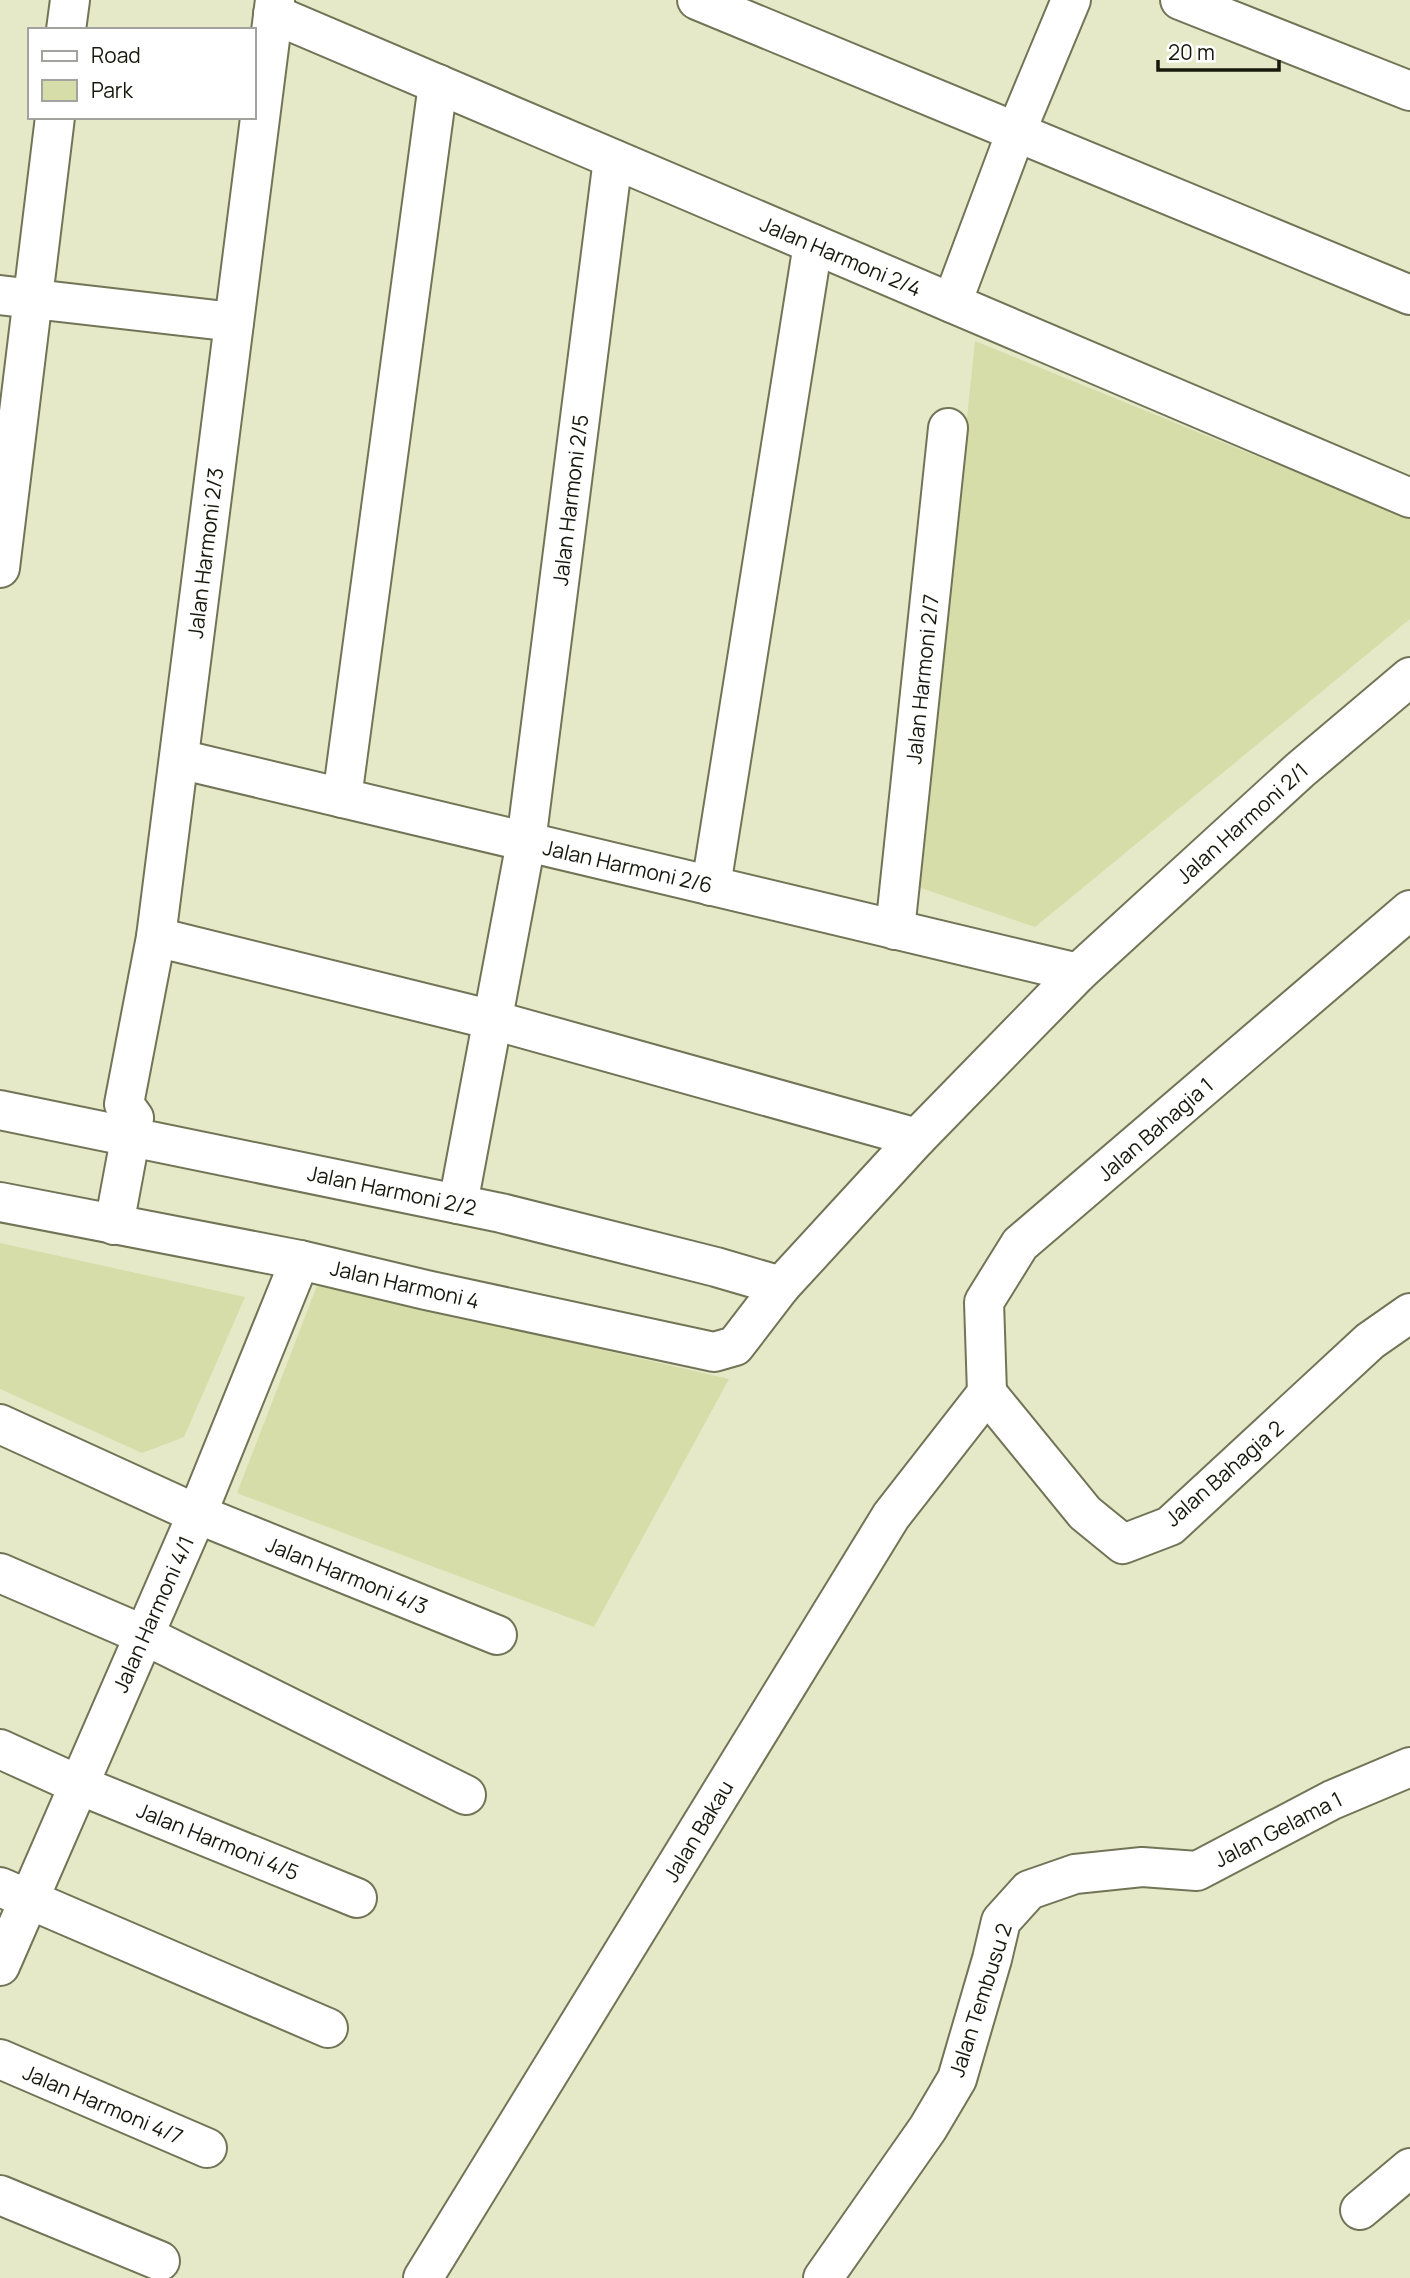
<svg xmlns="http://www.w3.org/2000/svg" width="1410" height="2278" font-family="Manrope,sans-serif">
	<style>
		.green { fill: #d6dda8 }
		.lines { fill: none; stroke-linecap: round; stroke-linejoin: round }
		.minor-casing { stroke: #717456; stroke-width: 42 }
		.minor { stroke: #fff; stroke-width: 38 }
		.labels { text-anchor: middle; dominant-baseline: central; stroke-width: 7; stroke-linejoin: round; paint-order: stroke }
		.street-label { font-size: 21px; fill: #17190d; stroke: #fff }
	</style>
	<rect width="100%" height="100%" fill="#e5e9c7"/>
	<g class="green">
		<polygon points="975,341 1410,519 1410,619 1035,927 918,887"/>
		<polygon points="0,1243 245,1297 184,1437 142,1453 0,1389"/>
		<polygon points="320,1278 516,1330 729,1379 594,1627 237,1493"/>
	</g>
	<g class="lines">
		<defs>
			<g id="minor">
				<polyline points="697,0 1410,295"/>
				<polyline points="1180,0 1410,91"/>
				<polyline points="273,14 1410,498"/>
				<polyline points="66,30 70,0"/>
				<polyline points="0,295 234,322"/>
				<polyline points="952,303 1016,132 1071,0"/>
				<polyline points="0,568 55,117"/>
				<polyline points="179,759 1078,973"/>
				<polyline points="342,798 438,84"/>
				<polyline points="711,886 813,244"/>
				<polyline points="895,930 948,428"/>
				<polyline points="156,937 493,1020 917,1138"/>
				<polyline points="0,1110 501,1213 716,1267 781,1286"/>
				<polyline points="0,1202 300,1260 426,1290 714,1352 735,1346 781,1286 917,1138 1078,973 1300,770 1410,677"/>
				<polyline points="458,1204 526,842 613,159"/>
				<polyline points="114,1225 134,1118 124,1104 156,937 275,0"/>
				<polyline points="987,1393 984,1302 1020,1244 1410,910"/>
				<polyline points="987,1393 1085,1513 1123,1544 1170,1526 1370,1341 1410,1313"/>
				<polyline points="0,1424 197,1514 497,1635"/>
				<polyline points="0,1573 144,1635 466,1795"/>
				<polyline points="0,1749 79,1785 357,1898"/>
				<polyline points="0,1887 328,2028"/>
				<polyline points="0,1966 197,1514 300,1260"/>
				<polyline points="0,2059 207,2148"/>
				<polyline points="0,2195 160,2261"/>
				<polyline points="1360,2210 1410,2168"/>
				<polyline points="423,2278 891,1516 987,1393"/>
				<polyline points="823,2278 928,2128 957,2079 992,1959 1001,1921 1029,1890 1075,1874 1142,1867 1197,1871 1332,1800 1410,1767"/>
			</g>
		</defs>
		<use href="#minor" class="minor-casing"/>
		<use href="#minor" class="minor"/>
	</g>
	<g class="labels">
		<g class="street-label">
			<text transform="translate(841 256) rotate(23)">Jalan Harmoni 2/4</text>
			<text transform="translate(570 500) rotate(-83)">Jalan Harmoni 2/5</text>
			<text transform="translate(205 553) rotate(-83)">Jalan Harmoni 2/3</text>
			<text transform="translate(922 679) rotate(-84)">Jalan Harmoni 2/7</text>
			<text transform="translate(1242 823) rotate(-42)">Jalan Harmoni 2/1</text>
			<text transform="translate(628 866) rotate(13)">Jalan Harmoni 2/6</text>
			<text transform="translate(1155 1129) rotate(-41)">Jalan Bahagia 1</text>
			<text transform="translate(392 1190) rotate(12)">Jalan Harmoni 2/2</text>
			<text transform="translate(405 1284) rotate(13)">Jalan Harmoni 4</text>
			<text transform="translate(1224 1473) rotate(-41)">Jalan Bahagia 2</text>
			<text transform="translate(347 1575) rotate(22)">Jalan Harmoni 4/3</text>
			<text transform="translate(153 1614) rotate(-66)">Jalan Harmoni 4/1</text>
			<text transform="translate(1278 1829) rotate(-27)">Jalan Gelama 1</text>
			<text transform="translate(698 1831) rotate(-59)">Jalan Bakau</text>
			<text transform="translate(218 1841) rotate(22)">Jalan Harmoni 4/5</text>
			<text transform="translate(980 2000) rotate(-72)">Jalan Tembusu 2</text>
			<text transform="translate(103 2104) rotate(23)">Jalan Harmoni 4/7</text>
		</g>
	</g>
	<rect x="28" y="28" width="228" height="91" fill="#ffffff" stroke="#a2a39e" stroke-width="2"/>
	<rect x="42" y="51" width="35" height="10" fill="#ffffff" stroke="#a2a39e" stroke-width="2"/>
	<text x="91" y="63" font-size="21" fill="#17190d">Road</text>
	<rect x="42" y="80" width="35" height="21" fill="#d6dda8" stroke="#a2a39e" stroke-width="2"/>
	<text x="91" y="98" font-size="21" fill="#17190d">Park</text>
	<path d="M1158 60v10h121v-10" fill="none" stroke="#17190d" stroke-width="3.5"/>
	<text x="1168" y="60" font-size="21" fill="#17190d" stroke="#ffffff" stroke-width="5" paint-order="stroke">20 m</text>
</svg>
